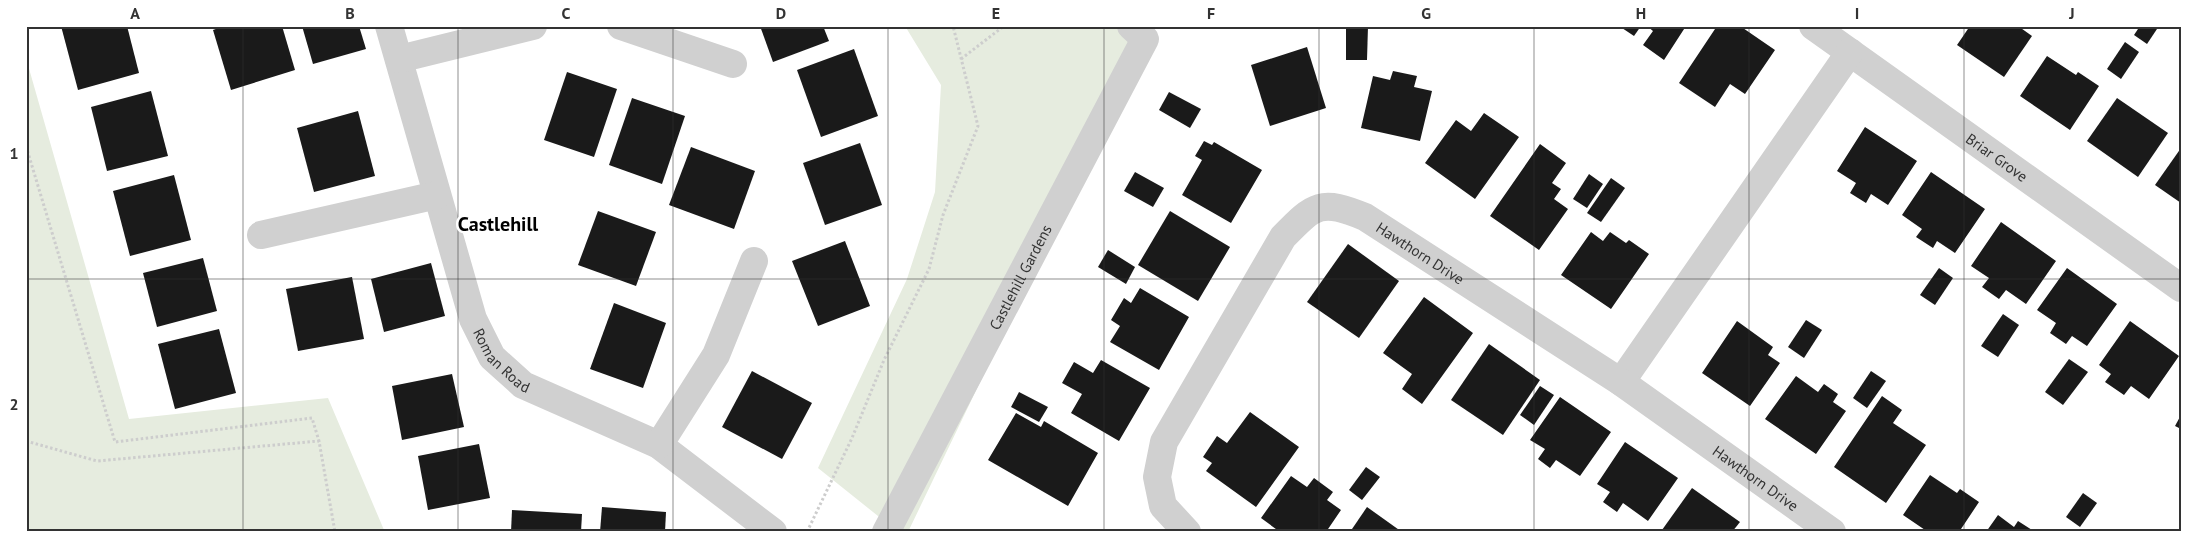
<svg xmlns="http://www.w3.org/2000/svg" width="2207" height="558" font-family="'PT Sans',sans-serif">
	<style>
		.green { fill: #e6ecdf }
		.building { fill: #1a1a1a }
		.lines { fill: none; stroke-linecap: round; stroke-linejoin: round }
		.path { stroke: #cdcdcd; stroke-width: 3; stroke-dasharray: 2.5 2.5; stroke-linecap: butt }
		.street { stroke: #d0d0d0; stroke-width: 28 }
		.grid { fill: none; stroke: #333; stroke-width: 1; stroke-opacity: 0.55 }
		.labels { text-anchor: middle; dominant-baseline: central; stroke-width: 5; stroke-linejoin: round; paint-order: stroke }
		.street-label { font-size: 15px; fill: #333; stroke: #fff }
		.district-label { font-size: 20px; font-weight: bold; fill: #000; stroke: #fff }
		.neatline { fill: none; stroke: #333; stroke-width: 2 }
		.grid-label { font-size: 16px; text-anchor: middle; font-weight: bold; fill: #333 }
	</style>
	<rect width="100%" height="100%" fill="#fff"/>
	<g class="green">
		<polygon points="905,26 1131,26 1145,39 908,532 898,532 818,468 907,279 935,192 941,85"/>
		<polygon points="26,58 129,419 328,398 384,530 394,532 26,532"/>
	</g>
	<g class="building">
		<polygon points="61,26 127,26 139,73 78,90"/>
		<polygon points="224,26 282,26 295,70 231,90 213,30"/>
		<polygon points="302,26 359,26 366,49 313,64"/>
		<polygon points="760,26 823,26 829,41 773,62"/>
		<polygon points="1346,26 1368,26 1367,60 1346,60"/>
		<polygon points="1619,26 1641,26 1634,36"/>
		<polygon points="1647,26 1686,26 1664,60 1643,45 1653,31"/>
		<polygon points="1717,26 1740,26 1775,50 1745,94 1730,84 1715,107 1679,83"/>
		<polygon points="1970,26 2018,26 2032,36 2004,77 1957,45"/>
		<polygon points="2140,26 2159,26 2147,44 2134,35"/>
		<polygon points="2125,42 2139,52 2121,79 2107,69"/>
		<polygon points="1307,47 1326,108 1270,126 1251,65"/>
		<polygon points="854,49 878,116 821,137 797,70"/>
		<polygon points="2047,56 2076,75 2078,72 2099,86 2070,130 2020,96"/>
		<polygon points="1393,71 1417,76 1414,87 1432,91 1420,141 1361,128 1373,76 1390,80"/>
		<polygon points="567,72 617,89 594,157 544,140"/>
		<polygon points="151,91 168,156 107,171 91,107"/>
		<polygon points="1169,92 1201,109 1190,128 1159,110"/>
		<polygon points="632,98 685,116 662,184 609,165"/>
		<polygon points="2117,98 2168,133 2138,177 2087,141"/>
		<polygon points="358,111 375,176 314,192 297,128"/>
		<polygon points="1484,113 1519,137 1475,199 1425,163 1456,120 1471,131"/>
		<polygon points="1865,127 1917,161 1888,205 1871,194 1866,203 1850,193 1856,183 1837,171"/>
		<polygon points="1204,141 1212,145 1214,142 1262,170 1231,223 1182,195 1202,160 1195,156"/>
		<polygon points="860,143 882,205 825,225 803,163"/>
		<polygon points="1540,144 1566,163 1552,183 1561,189 1554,199 1568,209 1539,250 1490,216"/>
		<polygon points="691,147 755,171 734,229 669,205"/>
		<polygon points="2181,148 2181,203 2155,185"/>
		<polygon points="1135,172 1164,188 1153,207 1124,191"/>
		<polygon points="1931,172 1985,209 1955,253 1937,241 1933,248 1916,237 1922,229 1902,215"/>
		<polygon points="1589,174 1603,184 1587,208 1573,199"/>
		<polygon points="174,175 191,240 130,256 113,191"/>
		<polygon points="1611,178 1625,188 1601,222 1587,213"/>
		<polygon points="598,211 656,232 636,286 578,265"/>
		<polygon points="1170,211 1230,247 1198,301 1138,265"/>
		<polygon points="2001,222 2056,261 2026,304 2006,290 1999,299 1982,287 1989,278 1971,266"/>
		<polygon points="1591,232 1603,241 1610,232 1626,243 1629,240 1649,254 1611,309 1561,275"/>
		<polygon points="845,241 870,306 818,326 792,261"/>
		<polygon points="1348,244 1399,281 1359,338 1307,302"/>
		<polygon points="1108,250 1135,267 1126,284 1098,267"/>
		<polygon points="203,258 217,311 157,327 143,273"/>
		<polygon points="431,263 445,316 384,332 371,279"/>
		<polygon points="1939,268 1953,278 1935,305 1920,295"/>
		<polygon points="2067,268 2117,304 2087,346 2072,336 2066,344 2050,333 2056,323 2037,310"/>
		<polygon points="352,277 364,339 298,351 286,289"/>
		<polygon points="1140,288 1189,317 1159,370 1110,342 1120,326 1111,320 1124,298 1131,303"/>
		<polygon points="1424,297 1473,333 1422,404 1402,389 1412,374 1383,353"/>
		<polygon points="614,303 666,323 643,388 590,369"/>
		<polygon points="2003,314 2019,325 1998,357 1981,346"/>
		<polygon points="1806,320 1822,330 1804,358 1788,347"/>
		<polygon points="1737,321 1773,347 1768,355 1780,363 1750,406 1702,373"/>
		<polygon points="2130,321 2179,356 2149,399 2131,386 2124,395 2105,382 2111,374 2099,365"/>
		<polygon points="219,329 236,393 175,409 158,344"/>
		<polygon points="1489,344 1540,380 1503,435 1451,400"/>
		<polygon points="2069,359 2088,372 2063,405 2045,392"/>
		<polygon points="1101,360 1150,388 1119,441 1071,413 1082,394 1062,383 1074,362 1093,373"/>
		<polygon points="752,371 812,403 782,459 722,427"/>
		<polygon points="1871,371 1886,381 1867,408 1853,398"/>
		<polygon points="452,374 464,427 402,440 392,386"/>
		<polygon points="1796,376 1818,392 1824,384 1838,394 1833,402 1846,411 1816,454 1765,419"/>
		<polygon points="1540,386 1554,395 1534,425 1520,415"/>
		<polygon points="1019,392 1048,407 1039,422 1011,407"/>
		<polygon points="1882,396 1902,410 1893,423 1926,445 1886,503 1834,467"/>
		<polygon points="1560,397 1611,432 1580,476 1556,460 1550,468 1538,459 1545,449 1530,440"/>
		<polygon points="1250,412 1299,447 1256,507 1206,471 1212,463 1203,457 1217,436 1227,443"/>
		<polygon points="1016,413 1041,427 1044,421 1098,453 1068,506 988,460"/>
		<polygon points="2181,415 2181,429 2175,426"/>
		<polygon points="1625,442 1678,478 1648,521 1623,503 1617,512 1603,502 1610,492 1597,484"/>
		<polygon points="479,444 490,498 428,510 418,456"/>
		<polygon points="1366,467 1380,477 1362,500 1349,490"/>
		<polygon points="1930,475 1957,493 1960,489 1979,502 1959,532 1928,532 1903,515"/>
		<polygon points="1291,476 1307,487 1314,478 1333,492 1327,500 1341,510 1326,532 1280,532 1261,518"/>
		<polygon points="1692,488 1740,522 1732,532 1662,530"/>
		<polygon points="2083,493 2097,503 2080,527 2066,517"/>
		<polygon points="602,507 666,512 665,532 600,532"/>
		<polygon points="1367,507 1402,532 1350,532"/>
		<polygon points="512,510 582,514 581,532 511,532"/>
		<polygon points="1998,515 2014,527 2018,521 2035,532 1986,532"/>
	</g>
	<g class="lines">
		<g class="path">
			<polyline points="961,59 1004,26"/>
			<polyline points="26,146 115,442 312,418 319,441 335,532"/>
			<polyline points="26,441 97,461 319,441"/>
			<polyline points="807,532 852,438 884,360 929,269 943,215 978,126 953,26"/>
		</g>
		<g class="street">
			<path id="s1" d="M 389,26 L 473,319 L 492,357 L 523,385 L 659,445 L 773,532"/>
			<polyline points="621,26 733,64"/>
			<path id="s2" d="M 1813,26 L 2181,288"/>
			<polyline points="399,59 533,26"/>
			<polyline points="261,235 437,195"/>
			<polyline points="1621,382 1850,52"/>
			<polyline points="659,445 716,355 754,261"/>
			<path id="s3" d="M 886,532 L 1145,39 L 1131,26"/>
			<path id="s4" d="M 1187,532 L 1163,506 L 1157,477 L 1164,442 L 1283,237 C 1315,204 1321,199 1365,217 L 1621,382 L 1832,532"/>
		</g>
	</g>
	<path class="grid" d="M 243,26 L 243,532M 458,26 L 458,532M 673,26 L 673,532M 888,26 L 888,532M 1104,26 L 1104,532M 1319,26 L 1319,532M 1534,26 L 1534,532M 1749,26 L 1749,532M 1964,26 L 1964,532M 26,279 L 2181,279"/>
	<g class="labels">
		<g class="street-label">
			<text stroke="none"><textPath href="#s2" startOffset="226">Briar Grove</textPath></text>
			<text stroke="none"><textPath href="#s4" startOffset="498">Hawthorn Drive</textPath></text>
			<text stroke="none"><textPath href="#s3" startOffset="288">Castlehill Gardens</textPath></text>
			<text stroke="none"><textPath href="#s1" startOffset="356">Roman Road</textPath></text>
			<text stroke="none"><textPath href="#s4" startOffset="902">Hawthorn Drive</textPath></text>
		</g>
		<g class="district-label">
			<text x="498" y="224">Castlehill</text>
		</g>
	</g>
	<rect width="2207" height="558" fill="none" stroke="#ffffff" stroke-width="55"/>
	<rect x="28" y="28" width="2152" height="502" class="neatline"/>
	<g class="grid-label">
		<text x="135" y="19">A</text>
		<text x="350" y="19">B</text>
		<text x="566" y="19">C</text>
		<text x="781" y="19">D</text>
		<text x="996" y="19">E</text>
		<text x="1211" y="19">F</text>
		<text x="1426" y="19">G</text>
		<text x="1641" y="19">H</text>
		<text x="1857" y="19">I</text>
		<text x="2072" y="19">J</text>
		<text x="14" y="159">1</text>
		<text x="14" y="410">2</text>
	</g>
</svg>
